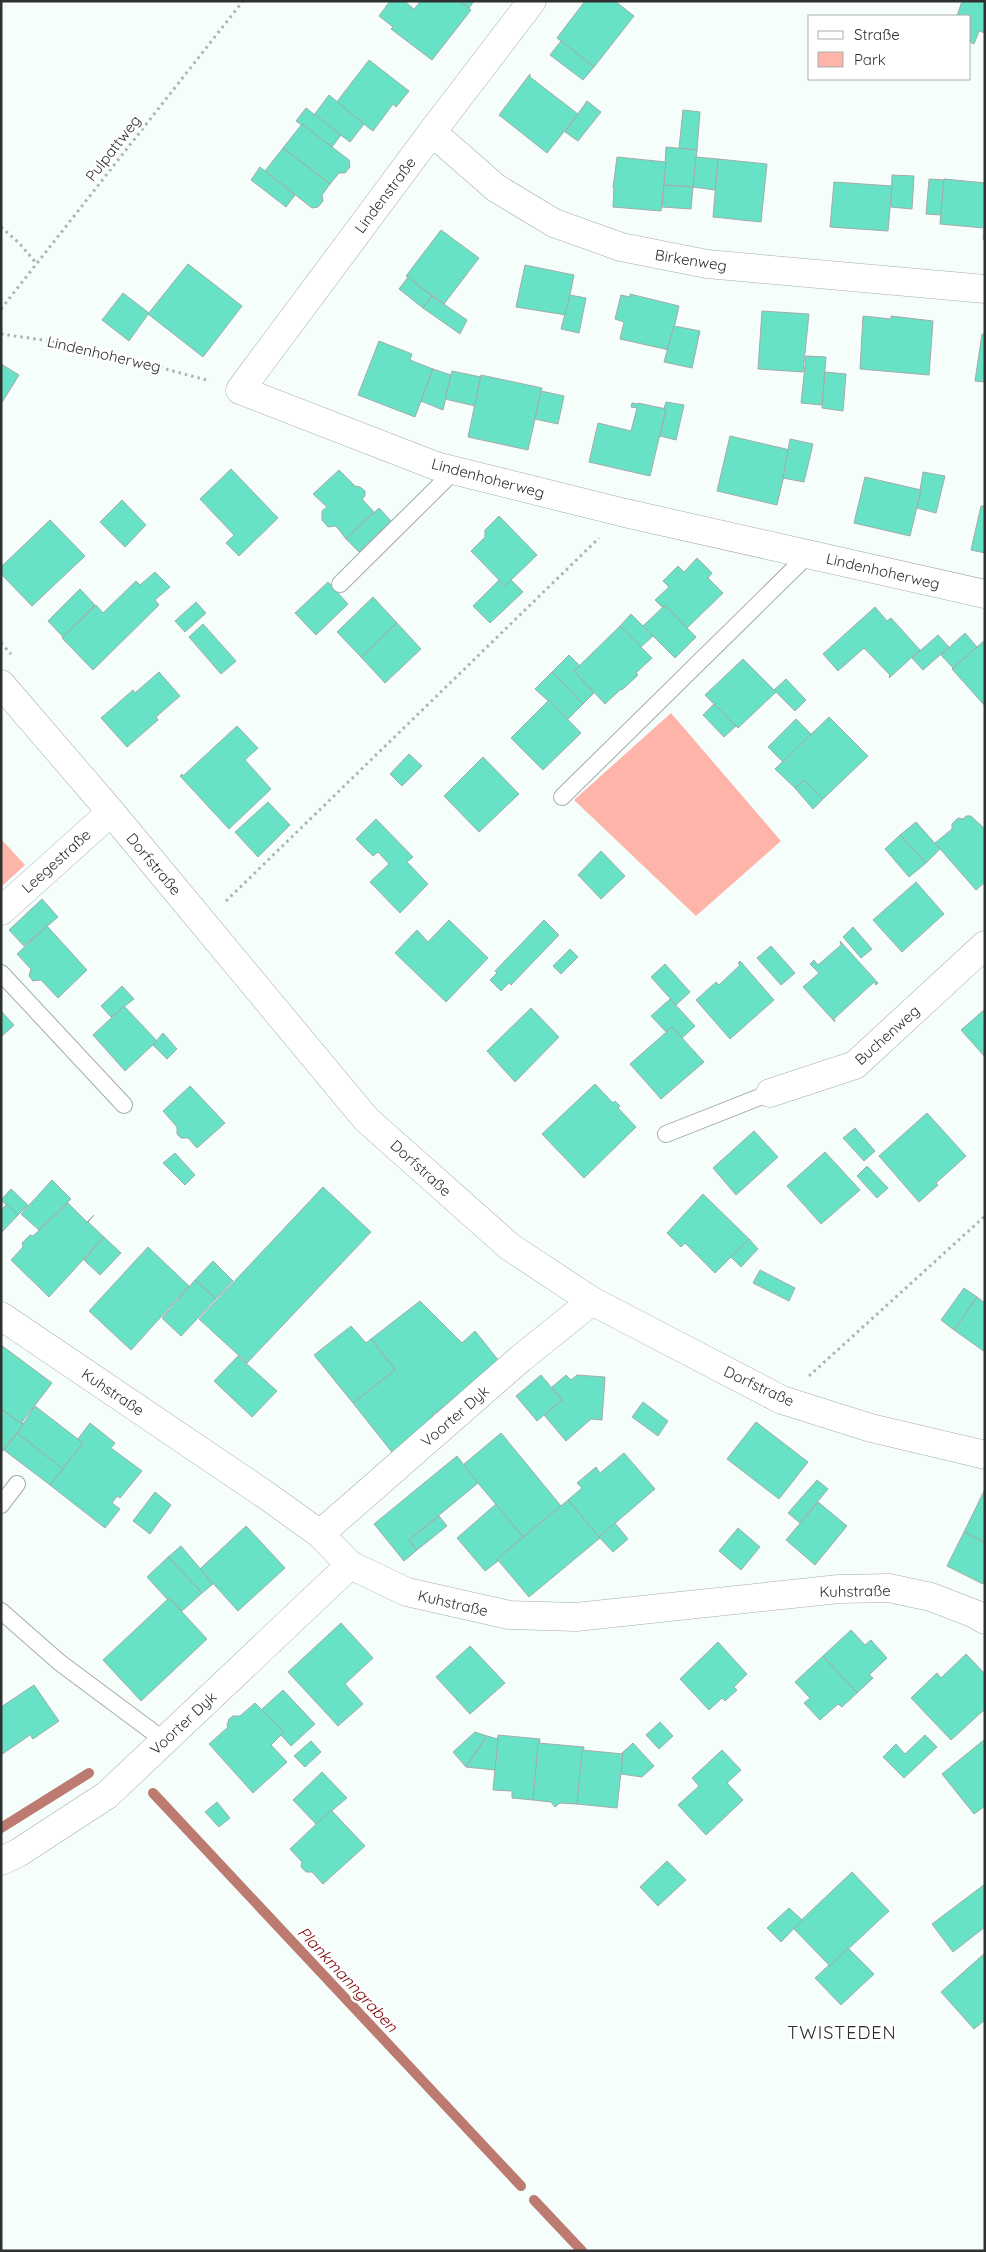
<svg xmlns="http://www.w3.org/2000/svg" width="986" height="2252" font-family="Quicksand,sans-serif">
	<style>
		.green { fill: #feb4a9 }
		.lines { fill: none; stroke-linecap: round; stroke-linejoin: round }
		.stream { stroke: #bc7a70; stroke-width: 10 }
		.building { fill: #68e2c6; stroke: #a3aba9 }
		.lane-casing { stroke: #a4acaa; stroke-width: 18 }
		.street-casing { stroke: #a4acaa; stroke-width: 29 }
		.secondary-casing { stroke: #a4acaa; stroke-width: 29 }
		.path { stroke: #acb3b1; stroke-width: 3; stroke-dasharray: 2.5 4; stroke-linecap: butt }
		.lane { stroke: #fff; stroke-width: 16 }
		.street { stroke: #fff; stroke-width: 28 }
		.secondary { stroke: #fff; stroke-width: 28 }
		.labels { text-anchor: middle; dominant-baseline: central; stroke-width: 5; stroke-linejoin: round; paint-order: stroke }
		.street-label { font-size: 15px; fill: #2e3130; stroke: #fff }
		.water-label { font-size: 16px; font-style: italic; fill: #7d0706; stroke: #fff }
		.quarter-label { font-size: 18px; letter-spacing: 1px; fill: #272d2b; stroke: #fff }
	</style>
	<rect width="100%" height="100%" fill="#f5fefb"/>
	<g class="green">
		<polygon points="671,713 781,841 696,916 574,800"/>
		<polygon points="1,839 25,865 1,887"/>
	</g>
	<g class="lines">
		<g class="stream">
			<polyline points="153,1793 521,2186"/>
			<polyline points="1,1828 89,1773"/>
			<polyline points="534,2200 582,2251"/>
		</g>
	</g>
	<g class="building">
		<polygon points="390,1 404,1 414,9 421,1 460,1 471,10 432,60 391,29 393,27 379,16"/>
		<polygon points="460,1 474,1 469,8"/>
		<polygon points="585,1 615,1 634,16 594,67 557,38"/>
		<polygon points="962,1 985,1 985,33 979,31 974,44 970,42 970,16 957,16"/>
		<polygon points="561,41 594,67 583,80 550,55"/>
		<polygon points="369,60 409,91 396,107 393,104 373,131 336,103"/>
		<polygon points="530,74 530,77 578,114 547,153 499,115"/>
		<polygon points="329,95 364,124 350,142 314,115"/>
		<polygon points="587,101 601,112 578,141 565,132"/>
		<polygon points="306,108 341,135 332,147 296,121"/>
		<polygon points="683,110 700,112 697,150 679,148"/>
		<polygon points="302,124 349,160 350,167 345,173 339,173 330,184 283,148"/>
		<polygon points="666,147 697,150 693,187 664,185"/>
		<polygon points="283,148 330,184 322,195 323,201 318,207 312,208 265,171"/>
		<polygon points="617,157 666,162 661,211 613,207 614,188 613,188"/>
		<polygon points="696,157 718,159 715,190 693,187"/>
		<polygon points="718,159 767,164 761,222 713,217"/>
		<polygon points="260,167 295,195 286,207 251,180"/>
		<polygon points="892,175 914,176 912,209 891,207"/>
		<polygon points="929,179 944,180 941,215 926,214"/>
		<polygon points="944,179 985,183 985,240 983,239 984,228 940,224"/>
		<polygon points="834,182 892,186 888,231 830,227"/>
		<polygon points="664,185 693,187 691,209 662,207"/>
		<polygon points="441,230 479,258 444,304 406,276"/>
		<polygon points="188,264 242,306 203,357 148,314"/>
		<polygon points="525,265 574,275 566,315 516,307"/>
		<polygon points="408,277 432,296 423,308 399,289"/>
		<polygon points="123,293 149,313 129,341 102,320"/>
		<polygon points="630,294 679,306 669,350 620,339 624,322 615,319 621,295 630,297"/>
		<polygon points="570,295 586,298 579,333 561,329"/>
		<polygon points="432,296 467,320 460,334 423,308"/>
		<polygon points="762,311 809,314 803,372 758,369"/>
		<polygon points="863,316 891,319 891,316 933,321 929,375 860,369"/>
		<polygon points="674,326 700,331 692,368 664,362"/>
		<polygon points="982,334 985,334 985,382 975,381"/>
		<polygon points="379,341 412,354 410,360 433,369 415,417 358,395"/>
		<polygon points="806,356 826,357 822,405 801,403"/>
		<polygon points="1,364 19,375 1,404"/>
		<polygon points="433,369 451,375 443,410 421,401"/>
		<polygon points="452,371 481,377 475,406 445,399"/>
		<polygon points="825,372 846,374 843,411 822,408"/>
		<polygon points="481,375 542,388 528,450 468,437"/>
		<polygon points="541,391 564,396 558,424 535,419"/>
		<polygon points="666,402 684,405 676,440 660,436 666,409 664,408"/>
		<polygon points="632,403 638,404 638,403 666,409 650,476 589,462 598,423 631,431 637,408 631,407"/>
		<polygon points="730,436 790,450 777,505 717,491"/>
		<polygon points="790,439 813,444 804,482 783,478"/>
		<polygon points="231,469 278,518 239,556 226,543 234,535 200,499"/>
		<polygon points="339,470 355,486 360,487 365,491 365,496 362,499 374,512 346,539 336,526 328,527 322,520 322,511 327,507 313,494"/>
		<polygon points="923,472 945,476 936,513 917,508"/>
		<polygon points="865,477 921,490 910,536 854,523"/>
		<polygon points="122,500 146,525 125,547 100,522"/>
		<polygon points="981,506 985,506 985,553 971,550"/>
		<polygon points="379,508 391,521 359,552 346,539"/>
		<polygon points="499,516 537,555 505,586 471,551 485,537 485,530"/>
		<polygon points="50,520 85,556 32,606 1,574 1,567"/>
		<polygon points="697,558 712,573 708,578 723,593 687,628 665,605 662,607 655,600 669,587 663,581 678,566 684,572"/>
		<polygon points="155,572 170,587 155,600 159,605 93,670 62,638 96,605 103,613 136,581 140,585"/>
		<polygon points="499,580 505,586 511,580 523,592 490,623 473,606"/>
		<polygon points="328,582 348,604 316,635 295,613"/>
		<polygon points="80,589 95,605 63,637 48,621"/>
		<polygon points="373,597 397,623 361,657 337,632"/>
		<polygon points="196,602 206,613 185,632 175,621"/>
		<polygon points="665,605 696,637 675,658 643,626"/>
		<polygon points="875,607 887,621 891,618 920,650 889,678 890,675 864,648 838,671 823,654"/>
		<polygon points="631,614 653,636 641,647 620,626"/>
		<polygon points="397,623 421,649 385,683 361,657"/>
		<polygon points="203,624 236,661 221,674 189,637"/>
		<polygon points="620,626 652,658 636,673 638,675 622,690 621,689 605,704 574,671"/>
		<polygon points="965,633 977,647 953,668 941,655"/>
		<polygon points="938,635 949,647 923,670 912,658"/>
		<polygon points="985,640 985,706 952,669"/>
		<polygon points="569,655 580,666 574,671 594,693 583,704 552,672"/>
		<polygon points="743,659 776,692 738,728 705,695"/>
		<polygon points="159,672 180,696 156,717 158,720 127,747 101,718 133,690 135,693"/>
		<polygon points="552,672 583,704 568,719 535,689"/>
		<polygon points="786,679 806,700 795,711 774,690"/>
		<polygon points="549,700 581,733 543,770 511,738"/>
		<polygon points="714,704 736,726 724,737 703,715"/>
		<polygon points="829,717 868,756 823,799 804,780 795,788 775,769"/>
		<polygon points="796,719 811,734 783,762 768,747"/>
		<polygon points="237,726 258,748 245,760 271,789 229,829 180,776 182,774 183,776"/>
		<polygon points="409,754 422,766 402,786 390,774"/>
		<polygon points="483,757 519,794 479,832 444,796"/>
		<polygon points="804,780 823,799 813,809 795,788"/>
		<polygon points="268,802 290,825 258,857 235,832"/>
		<polygon points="966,816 971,816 985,829 985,882 976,890 935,843 952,829 952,824 958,818 963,819"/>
		<polygon points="376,819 413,857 407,862 428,884 400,913 370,882 389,864 378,852 373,856 356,839"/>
		<polygon points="916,822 940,849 926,863 900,835"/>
		<polygon points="900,835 926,863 909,877 885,849"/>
		<polygon points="601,851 625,876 601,899 578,875"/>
		<polygon points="916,882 944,914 902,952 873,920"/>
		<polygon points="42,899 58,917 24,946 9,930"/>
		<polygon points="449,920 488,958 446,1002 395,953 417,930 428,942"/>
		<polygon points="544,920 559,935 511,985 509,983 501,991 490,980 497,973 495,971"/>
		<polygon points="47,926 87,970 58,998 41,980 33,981 29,976 31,969 17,954"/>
		<polygon points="853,927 872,949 861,958 843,937"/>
		<polygon points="840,941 878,983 876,985 874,982 834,1019 835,1022 803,987 819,973 810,964 814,960 818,965 841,945"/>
		<polygon points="771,946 795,973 781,985 757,958"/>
		<polygon points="570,949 578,957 561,974 553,966"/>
		<polygon points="740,961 774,1000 730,1039 696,1000 716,982 719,985 740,965 738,963"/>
		<polygon points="665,964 690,992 676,1005 651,977"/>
		<polygon points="122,986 134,999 111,1017 101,1006"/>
		<polygon points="670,999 695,1026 682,1038 672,1027 666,1032 651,1016"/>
		<polygon points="124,1006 157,1041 125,1071 93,1035"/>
		<polygon points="531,1008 559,1037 515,1082 487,1051"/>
		<polygon points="985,1009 985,1057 961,1030"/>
		<polygon points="1,1011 14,1025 1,1037"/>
		<polygon points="672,1027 704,1062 661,1099 630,1064"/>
		<polygon points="163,1033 177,1049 167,1059 153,1045"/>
		<polygon points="595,1084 613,1103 615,1101 620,1106 618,1108 636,1127 584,1178 542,1134"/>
		<polygon points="190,1086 225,1123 197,1148 188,1138 181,1138 177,1134 177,1127 163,1111"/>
		<polygon points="927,1113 966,1156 936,1183 938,1185 919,1202 879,1156"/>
		<polygon points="855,1128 875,1151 864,1161 843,1138"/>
		<polygon points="754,1131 778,1157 736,1195 713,1168"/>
		<polygon points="825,1152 860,1190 821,1224 787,1186"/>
		<polygon points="175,1153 195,1175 185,1185 163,1163"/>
		<polygon points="867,1166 888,1188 877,1198 857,1176"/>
		<polygon points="52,1180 71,1199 39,1230 21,1214"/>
		<polygon points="323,1187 371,1232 247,1363 199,1319"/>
		<polygon points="11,1189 28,1205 18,1215 1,1200"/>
		<polygon points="703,1194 749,1239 715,1273 685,1243 681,1247 667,1233"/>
		<polygon points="68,1203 87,1222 94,1215 88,1222 104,1237 49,1297 11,1260 23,1247 22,1243 30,1235 33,1236"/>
		<polygon points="7,1204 18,1215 1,1233 1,1210"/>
		<polygon points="104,1237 121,1253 100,1275 84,1260"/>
		<polygon points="749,1239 758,1249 741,1267 731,1257"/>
		<polygon points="148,1247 189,1286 131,1350 89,1311"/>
		<polygon points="213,1261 233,1281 216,1299 195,1280"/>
		<polygon points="760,1270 795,1288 789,1301 753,1283"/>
		<polygon points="195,1280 216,1299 181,1336 162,1318"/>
		<polygon points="964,1288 977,1297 954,1330 941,1320"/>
		<polygon points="977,1297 985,1303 985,1352 954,1330"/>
		<polygon points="420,1301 462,1343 475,1331 499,1361 432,1416 437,1422 395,1456 353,1403 395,1370 371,1339"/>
		<polygon points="351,1326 366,1343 371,1339 395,1370 353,1403 314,1355"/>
		<polygon points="1,1345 52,1383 22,1422 23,1425 1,1409"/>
		<polygon points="238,1356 277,1391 252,1417 214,1381"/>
		<polygon points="541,1375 562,1400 537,1421 516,1396"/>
		<polygon points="566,1375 571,1380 577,1375 605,1377 602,1420 591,1419 566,1441 544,1415 562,1400 552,1387"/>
		<polygon points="643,1402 668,1421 658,1436 632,1417"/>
		<polygon points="35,1406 83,1443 63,1469 17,1433"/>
		<polygon points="1,1409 23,1425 1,1453"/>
		<polygon points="756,1422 808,1462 779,1499 727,1459"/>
		<polygon points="90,1423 115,1443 111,1448 142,1471 120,1498 117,1496 112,1503 120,1509 105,1528 50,1485 83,1443 78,1439"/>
		<polygon points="17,1433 63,1469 50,1485 4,1450"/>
		<polygon points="501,1433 561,1506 523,1537 463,1465"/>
		<polygon points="624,1453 655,1489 599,1537 568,1500 582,1488 577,1483 596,1467 600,1473"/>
		<polygon points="457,1456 478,1483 409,1540 417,1550 404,1561 374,1524"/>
		<polygon points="817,1480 828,1489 800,1523 788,1513"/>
		<polygon points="985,1489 985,1543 964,1532"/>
		<polygon points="155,1492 171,1505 150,1534 133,1521"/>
		<polygon points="568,1500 600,1538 529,1597 497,1559"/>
		<polygon points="818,1502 847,1526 815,1565 786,1540"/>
		<polygon points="496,1504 523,1537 497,1559 498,1561 485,1571 457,1538"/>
		<polygon points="439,1516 447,1526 417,1550 409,1540"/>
		<polygon points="615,1523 628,1539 613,1552 599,1537"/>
		<polygon points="246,1526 285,1568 238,1611 200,1569"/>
		<polygon points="738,1528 760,1547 741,1570 719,1551"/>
		<polygon points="964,1532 985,1543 985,1580 983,1584 947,1566"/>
		<polygon points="181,1546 213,1584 202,1593 168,1557"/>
		<polygon points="168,1557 202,1593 182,1611 169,1598 168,1600 147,1577"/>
		<polygon points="169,1598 207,1639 141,1701 103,1660"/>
		<polygon points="341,1623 373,1658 345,1684 363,1704 338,1726 288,1672"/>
		<polygon points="851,1630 865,1645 871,1640 887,1658 869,1675 873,1678 857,1693 823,1656"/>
		<polygon points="718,1642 747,1674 734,1687 737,1690 725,1701 722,1698 709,1710 680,1679"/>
		<polygon points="470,1646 505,1683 470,1714 436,1677"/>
		<polygon points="966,1654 985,1674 985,1709 951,1740 911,1698 937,1673 941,1678"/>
		<polygon points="823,1656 857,1693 842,1707 838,1704 820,1720 804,1703 810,1698 795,1682"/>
		<polygon points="34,1685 59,1721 33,1739 30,1735 1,1755 1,1707"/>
		<polygon points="283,1690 315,1724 291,1746 281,1735 284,1732 282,1730 281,1731 261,1710"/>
		<polygon points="255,1703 284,1732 271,1745 287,1762 253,1793 209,1744 228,1727 227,1725 229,1719 233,1716 240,1716"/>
		<polygon points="660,1722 673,1736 659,1749 646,1735"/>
		<polygon points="475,1732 487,1736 466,1767 453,1752"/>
		<polygon points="498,1735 540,1739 533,1800 512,1798 512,1791 493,1790"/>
		<polygon points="925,1735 937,1747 904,1778 883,1757 896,1744 905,1754"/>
		<polygon points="487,1736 498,1739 495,1770 466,1767"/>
		<polygon points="985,1739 985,1806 974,1814 942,1774"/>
		<polygon points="311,1741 321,1752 305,1767 294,1756"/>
		<polygon points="538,1743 584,1747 577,1804 560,1803 555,1807 551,1802 533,1800"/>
		<polygon points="633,1743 654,1766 642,1777 621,1774 622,1753"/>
		<polygon points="582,1750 623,1754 617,1808 577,1804"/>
		<polygon points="722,1750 741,1770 727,1783 743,1800 706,1835 678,1805 699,1786 692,1778"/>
		<polygon points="322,1772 347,1798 316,1824 293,1800"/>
		<polygon points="217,1802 230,1818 219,1827 205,1812"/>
		<polygon points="331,1810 365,1846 323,1884 312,1872 306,1872 301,1867 302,1862 290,1849"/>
		<polygon points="667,1861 686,1880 658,1906 640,1887"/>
		<polygon points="852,1872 889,1911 830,1966 793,1928"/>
		<polygon points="985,1884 985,1927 953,1952 932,1924"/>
		<polygon points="789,1908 802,1920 781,1942 767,1928"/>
		<polygon points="848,1948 874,1974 841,2005 815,1978 829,1965 830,1966"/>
		<polygon points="985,1953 985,2020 974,2029 941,1992"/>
	</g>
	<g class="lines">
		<defs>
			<g id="lane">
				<polyline points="340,584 455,470"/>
				<polyline points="562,797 809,554"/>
				<polyline points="1,973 124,1105"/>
				<polyline points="666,1134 770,1093"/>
				<polyline points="1,1505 17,1484"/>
				<polyline points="1,1611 59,1662 165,1741"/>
			</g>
			<g id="street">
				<polyline points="532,1 432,132 240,390 436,466 625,513 985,594"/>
				<polyline points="432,132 496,188 554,223 621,247 707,264 985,289"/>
				<polyline points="1,911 111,812"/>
				<polyline points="770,1093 855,1065 985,945"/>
				<polyline points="1,1316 270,1498 320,1534 350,1565 407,1592 509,1615 576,1617 839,1589 889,1588 931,1597 975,1614 985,1620"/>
				<polyline points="320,1534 520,1359 592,1301"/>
				<polyline points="1,1861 18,1853 107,1795 350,1565"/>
			</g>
			<polyline id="secondary" points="1,684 111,812 366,1119 510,1247 592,1301 782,1400 871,1428 985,1455"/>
		</defs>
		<use href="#lane" class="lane-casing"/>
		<use href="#street" class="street-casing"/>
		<use href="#secondary" class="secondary-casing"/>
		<g class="path">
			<polyline points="1,227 19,243 37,264"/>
			<polyline points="1,309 243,1"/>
			<polyline points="1,334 77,345 210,381"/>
			<polyline points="1,643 11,654"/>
			<polyline points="226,901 599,538"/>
			<polyline points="809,1376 985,1216"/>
		</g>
		<use href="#lane" class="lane"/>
		<use href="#street" class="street"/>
		<use href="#secondary" class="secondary"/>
	</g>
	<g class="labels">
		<g class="street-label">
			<text transform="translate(113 148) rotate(-52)">Pulpattweg</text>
			<text transform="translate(385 195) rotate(-53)">Lindenstraße</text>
			<text transform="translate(691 260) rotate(9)">Birkenweg</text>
			<text transform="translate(104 354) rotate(13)">Lindenhoherweg</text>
			<text transform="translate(488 478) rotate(15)">Lindenhoherweg</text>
			<text transform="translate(883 571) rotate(13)">Lindenhoherweg</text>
			<text transform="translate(56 861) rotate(-42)">Leegestraße</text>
			<text transform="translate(154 864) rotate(50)">Dorfstraße</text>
			<text transform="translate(887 1035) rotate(-42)">Buchenweg</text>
			<text transform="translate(421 1168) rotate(42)">Dorfstraße</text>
			<text transform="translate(759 1386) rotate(25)">Dorfstraße</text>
			<text transform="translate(113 1392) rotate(34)">Kuhstraße</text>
			<text transform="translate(455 1416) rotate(-41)">Voorter Dyk</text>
			<text transform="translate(855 1591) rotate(-1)">Kuhstraße</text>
			<text transform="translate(453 1603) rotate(13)">Kuhstraße</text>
			<text transform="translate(183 1723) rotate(-43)">Voorter Dyk</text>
		</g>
		<g class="water-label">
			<text transform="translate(348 1979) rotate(47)">Plankmanngraben</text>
		</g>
		<g class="quarter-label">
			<text x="842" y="2032">TWISTEDEN</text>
		</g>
	</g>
	<rect width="986" height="2252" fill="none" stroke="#2e3130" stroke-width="5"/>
	<rect x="808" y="15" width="162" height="65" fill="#ffffff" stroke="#abadac"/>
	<rect x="818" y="31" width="25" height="8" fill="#ffffff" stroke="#abadac"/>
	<text x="854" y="40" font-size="15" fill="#2e3130">Straße</text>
	<rect x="818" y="52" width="25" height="15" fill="#feb4a9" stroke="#abadac"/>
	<text x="854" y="65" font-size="15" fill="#2e3130">Park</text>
</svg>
